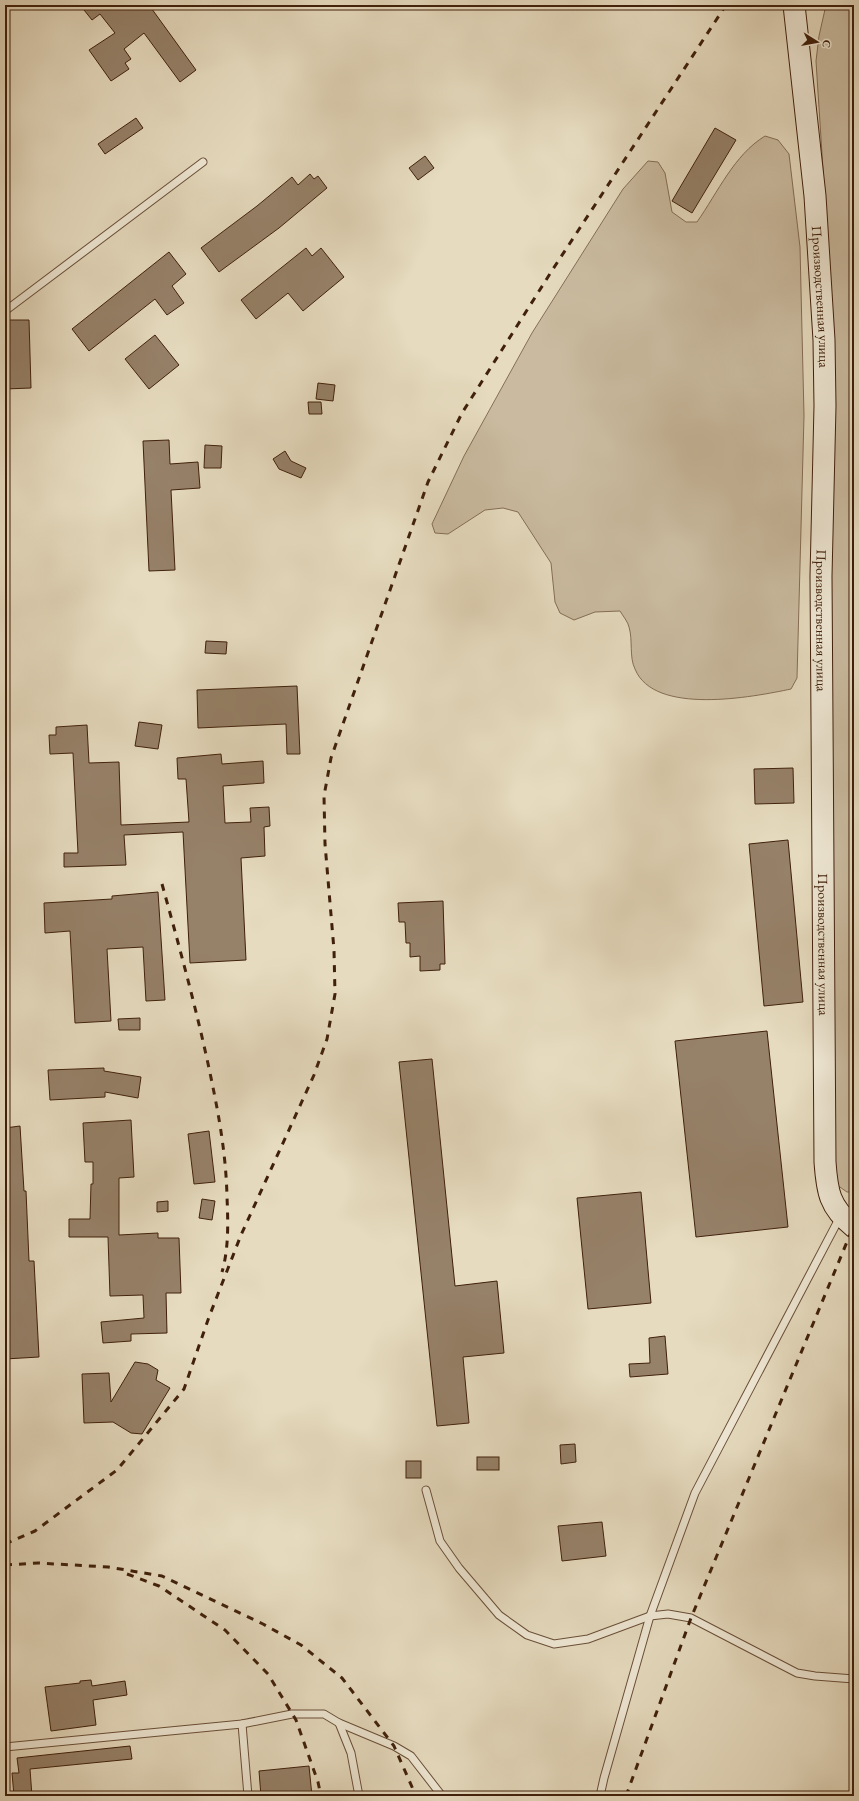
<svg xmlns="http://www.w3.org/2000/svg" width="859" height="1801" font-family="'EB Garamond',serif">
	<style>
		.green { fill: #cabba0; stroke: #856e56 }
		.building { fill: #968169; stroke: #40200b }
		.lines { fill: none; stroke-linecap: round; stroke-linejoin: round }
		.lane-casing { stroke: #6a4f38; stroke-width: 9 }
		.secondary-casing { stroke: #40200b; stroke-width: 23 }
		.lane { stroke: #efe8d5; stroke-width: 7 }
		.secondary { stroke: #efe8d5; stroke-width: 21 }
		.rail { stroke: #40200b; stroke-width: 3; stroke-dasharray: 7 7; stroke-linecap: butt }
		.labels { text-anchor: middle; dominant-baseline: central; stroke-width: 3; stroke-linejoin: round; paint-order: stroke }
		.street-label { font-size: 14px; fill: #40200b; stroke: #efe8d5 }
	</style>
	<rect width="100%" height="100%" fill="#e6dbbf"/>
	<filter id="stains"><feTurbulence type="fractalNoise" baseFrequency=".005" numOctaves="4"/><feColorMatrix values="0 0 0 0 .2 0 0 0 0 .09 0 0 0 0 .02 0 0 0 .5 -.17"/></filter>
	<radialGradient id="worn" r=".72"><stop offset=".6" stop-color="#630" stop-opacity="0"/><stop offset="1" stop-color="#630" stop-opacity=".3"/></radialGradient>
	<g class="green">
		<polygon points="826,5 854,5 854,1192 847,1192 837,1185 832,1165 830,608 833,324 816,61 819,36"/>
		<path d="M 765,136 L 778,140 L 789,154 L 800,247 L 804,416 L 797,678 L 791,689 C 753,697 654,716 635,669 C 629,657 633,640 629,627 C 628,622 623,616 620,611 L 595,612 L 574,620 L 560,613 L 555,602 L 551,563 L 518,512 L 503,508 L 485,510 L 448,534 L 435,533 L 432,524 L 464,456 L 532,333 L 623,189 L 648,161 L 658,162 L 665,173 L 672,212 L 686,222 L 697,222 C 718,192 734,155 765,136 Z"/>
	</g>
	<g class="building">
		<polygon points="80,5 149,5 196,70 180,82 144,33 124,49 131,59 125,63 129,69 111,81 89,50 115,33 100,14 92,20"/>
		<polygon points="136,118 143,128 105,154 98,144"/>
		<polygon points="715,128 736,140 692,213 672,201"/>
		<polygon points="425,156 434,168 418,180 409,168"/>
		<polygon points="310,174 314,179 318,176 327,188 279,228 219,272 201,248 257,206 292,177 298,185"/>
		<polygon points="306,248 312,256 321,248 344,277 303,311 288,293 256,319 241,300"/>
		<polygon points="169,252 186,274 172,286 184,303 167,315 155,299 89,351 72,329"/>
		<polygon points="5,320 29,320 31,388 5,389"/>
		<polygon points="155,335 179,365 149,389 125,359"/>
		<polygon points="318,383 335,385 333,401 316,399"/>
		<polygon points="308,402 321,402 322,414 309,414"/>
		<polygon points="169,440 170,464 198,462 200,488 171,490 175,570 149,571 143,441"/>
		<polygon points="205,445 222,446 221,468 204,468"/>
		<polygon points="285,451 291,461 306,468 301,478 279,469 273,459"/>
		<polygon points="206,641 227,642 226,654 205,653"/>
		<polygon points="297,686 300,754 287,754 286,724 198,728 197,690"/>
		<polygon points="139,722 162,725 158,749 135,746"/>
		<polygon points="87,725 89,763 119,762 121,825 189,822 186,779 178,779 177,758 221,754 222,764 263,761 264,783 223,786 225,823 251,822 250,808 269,807 270,826 264,827 265,856 241,858 246,960 190,963 183,832 124,835 126,865 64,867 64,853 78,853 73,753 50,754 49,735 56,735 56,727"/>
		<polygon points="793,768 794,803 755,804 754,769"/>
		<polygon points="788,840 803,1002 764,1006 749,844"/>
		<polygon points="158,892 165,1000 146,1001 143,947 107,949 111,1021 75,1023 70,931 45,933 44,903 112,899 112,896"/>
		<polygon points="443,901 445,964 440,964 440,970 420,971 420,956 410,957 410,943 406,943 405,922 399,922 398,903"/>
		<polygon points="140,1018 140,1030 119,1030 118,1019"/>
		<polygon points="767,1031 788,1227 696,1237 675,1041"/>
		<polygon points="432,1059 455,1286 497,1281 504,1353 463,1357 469,1423 437,1426 399,1062"/>
		<polygon points="104,1068 104,1071 141,1077 138,1098 105,1092 105,1097 50,1100 48,1070"/>
		<polygon points="131,1120 134,1177 119,1178 119,1235 158,1233 158,1238 179,1238 181,1293 166,1293 167,1333 131,1334 131,1341 103,1343 101,1322 144,1318 143,1295 110,1296 108,1237 69,1237 69,1219 90,1219 91,1184 93,1184 93,1162 85,1162 83,1123"/>
		<polygon points="20,1126 24,1191 26,1191 29,1261 34,1261 39,1357 5,1359 5,1128"/>
		<polygon points="209,1131 215,1182 194,1184 188,1134"/>
		<polygon points="641,1192 651,1303 588,1309 577,1198"/>
		<polygon points="202,1199 215,1201 212,1220 199,1218"/>
		<polygon points="168,1201 168,1211 157,1212 157,1202"/>
		<polygon points="665,1336 668,1374 630,1377 629,1364 650,1363 649,1338"/>
		<polygon points="135,1362 148,1364 158,1370 156,1380 170,1388 142,1434 131,1433 113,1422 84,1423 82,1374 109,1373 111,1402"/>
		<polygon points="575,1444 576,1462 561,1464 560,1445"/>
		<rect x="477" y="1457" width="22" height="13"/>
		<rect x="406" y="1461" width="15" height="17"/>
		<polygon points="602,1522 606,1556 562,1561 558,1526"/>
		<polygon points="91,1680 92,1686 125,1681 127,1695 93,1700 96,1725 51,1731 45,1687 80,1683 80,1681"/>
		<polygon points="130,1746 132,1759 30,1769 32,1796 14,1796 12,1773 19,1773 17,1758"/>
		<polygon points="309,1766 312,1796 261,1796 259,1771"/>
	</g>
	<g class="lines">
		<defs>
			<g id="lane">
				<polyline points="5,311 203,162"/>
				<polyline points="426,1490 440,1541 459,1568 499,1615 527,1635 554,1644 588,1639 650,1616 668,1614 691,1618 797,1673 815,1676 854,1679"/>
				<polyline points="339,1723 394,1746 411,1756 442,1796"/>
				<polyline points="242,1724 248,1796"/>
				<polyline points="5,1747 242,1724 292,1714 324,1714 339,1723 351,1753 359,1796"/>
				<polyline points="600,1796 604,1778 650,1616 695,1493 840,1217"/>
			</g>
			<g id="secondary">
				<path id="s1" d="M 794,5 L 815,196 L 824,340 L 825,406 L 821,576 L 825,1162 C 827,1191 829,1207 854,1227"/>
			</g>
		</defs>
		<use href="#lane" class="lane-casing"/>
		<use href="#secondary" class="secondary-casing"/>
		<use href="#lane" class="lane"/>
		<use href="#secondary" class="secondary"/>
		<g class="rail">
			<path d="M 162,884 C 178,942 194,1000 207,1059 C 217,1105 226,1150 227,1197 C 228,1221 229,1248 222,1272"/>
			<polyline points="5,1544 35,1531 117,1470 184,1389 209,1317 241,1235 314,1075 327,1039 335,994 334,950 325,844 324,796 331,758 428,482 462,413 553,269 726,5"/>
			<polyline points="5,1565 38,1563 108,1567 162,1576 263,1624 301,1645 342,1678 394,1746 416,1796"/>
			<polyline points="127,1574 159,1586 225,1630 268,1674 296,1720 318,1782 321,1796"/>
			<polyline points="626,1796 691,1618 854,1225"/>
		</g>
	</g>
	<g class="labels">
		<g class="street-label">
			<text stroke="none"><textPath href="#s1" startOffset="293">Производственная улица</textPath></text>
			<text stroke="none"><textPath href="#s1" startOffset="617">Производственная улица</textPath></text>
			<text stroke="none"><textPath href="#s1" startOffset="941">Производственная улица</textPath></text>
		</g>
	</g>
	<rect width="859" height="1801" fill="none" stroke="#e6dbbf" stroke-width="20"/>
	<rect x="6" y="6" width="847" height="1789" fill="none" stroke="#40200b" stroke-width="2"/>
	<rect x="10" y="10" width="839" height="1781" fill="none" stroke="#40200b"/>
	<g transform="translate(817 42) rotate(101)" stroke="#efe8d5" stroke-width="3" paint-order="stroke">
	<path d="M0-3L7 15L0 10L-7 15Z" fill="#40200b"/>
	<text y="-6" font-size="11" font-weight="bold" text-anchor="middle" fill="#40200b">С</text>
	</g>
	<rect width="100%" height="100%" filter="url(#stains)"/>
	<rect width="100%" height="100%" fill="url(#worn)"/>
</svg>
